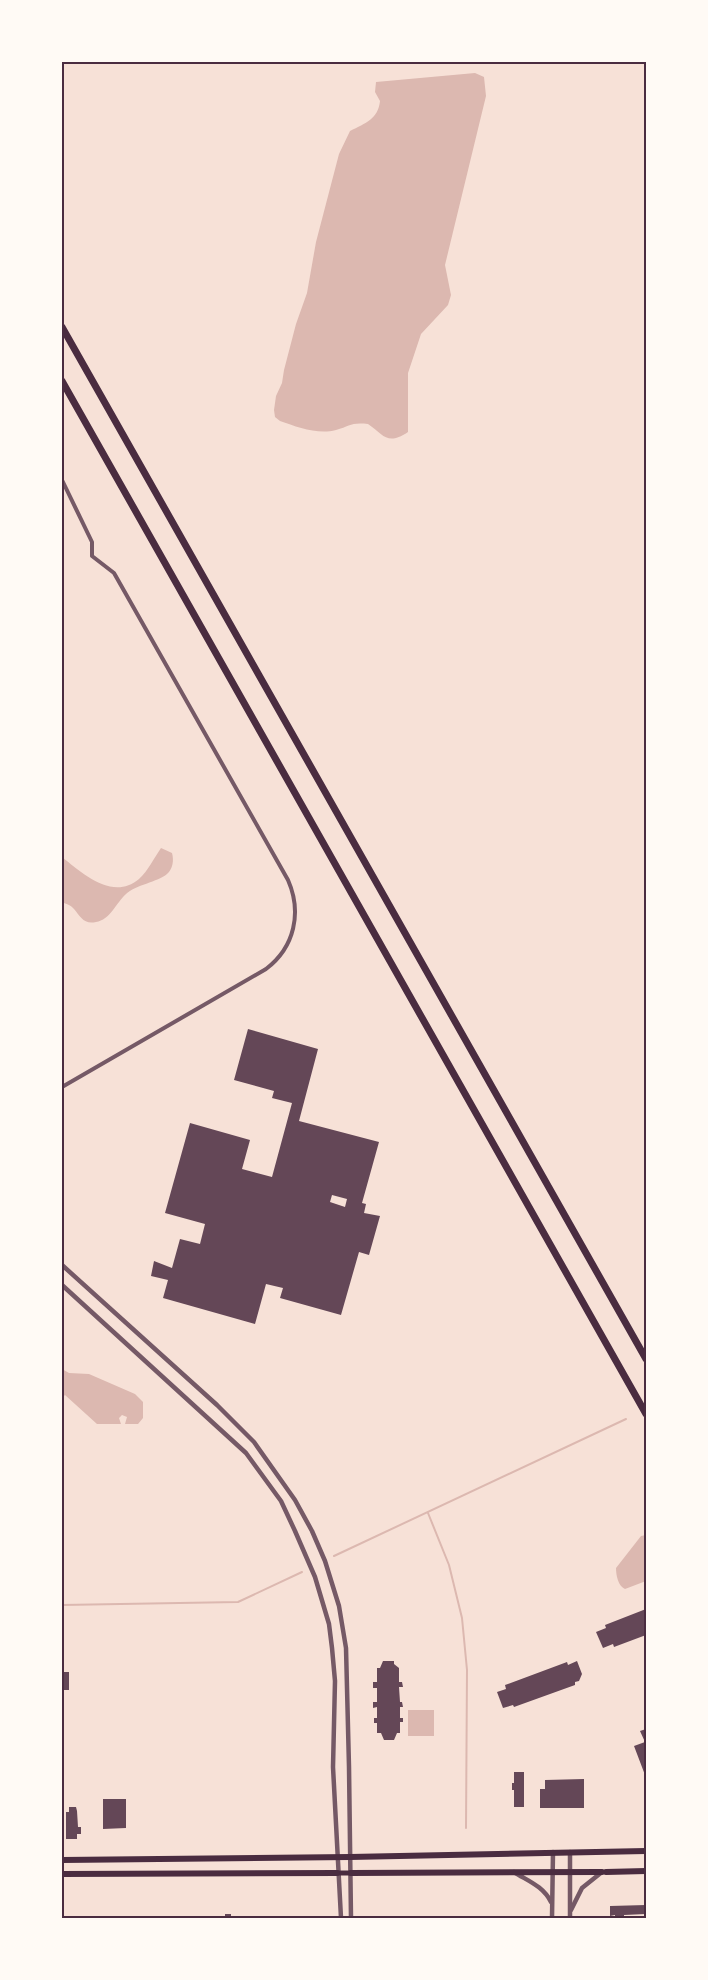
<svg xmlns="http://www.w3.org/2000/svg" width="708" height="1980" font-family="Rubik,sans-serif">
	<style>
		.water { fill: #dcb8b0 }
		.lines { fill: none; stroke-linecap: round; stroke-linejoin: round }
		.stream { stroke: #dcb8b0; stroke-width: 2 }
		.building { fill: #644757; fill-rule: evenodd }
		.minor { stroke: #755966; stroke-width: 4 }
		.tertiary { stroke: #755966; stroke-width: 4.5 }
		.secondary { stroke: #4a2c40; stroke-width: 5 }
		.primary { stroke: #4a2c40; stroke-width: 6 }
		.motorway { stroke: #4a2c40; stroke-width: 7 }
		.neatline { fill: none; stroke: #4a2c40; stroke-width: 2 }
	</style>
	<rect width="100%" height="100%" fill="#f7e1d7"/>
	<g class="water">
		<path d="M 475,73 L 484,77 L 486,96 L 445,265 L 451,295 L 448,305 L 421,334 L 408,373 L 408,432 C 387,446 384,435 368,424 C 351,422 350,426 336,430 C 318,435 297,427 280,421 L 275,417 L 274,410 L 276,396 L 282,383 L 284,370 L 296,324 L 307,293 L 316,242 L 339,154 L 350,131 C 366,123 378,119 380,101 L 375,92 L 376,82 Z"/>
		<path d="M 161,848 L 172,853 C 174,860 173,869 167,874 C 158,882 135,885 126,894 C 116,903 110,920 96,922 C 84,925 80,916 74,909 C 71,905 66,904 62,902 L 62,857 C 83,874 113,901 139,879 C 148,871 154,858 161,848 Z"/>
		<polygon points="62,1369 69,1373 89,1374 135,1394 143,1402 143,1418 138,1424 125,1424 127,1417 122,1415 119,1418 121,1424 97,1424 65,1395 62,1398"/>
		<path d="M 646,1535 L 646,1581 L 625,1589 C 618,1586 616,1575 616,1568 L 641,1536 Z"/>
		<rect x="408" y="1710" width="26" height="26"/>
	</g>
	<g class="lines">
		<g class="stream">
			<polyline points="428,1513 449,1565 462,1618 467,1670 466,1828"/>
			<polyline points="334,1556 626,1419"/>
			<polyline points="62,1605 238,1602 302,1572"/>
		</g>
	</g>
	<g class="building">
		<path d="M 248,1029 L 318,1049 L 299,1121 L 379,1142 L 362,1203 L 366,1204 L 364,1213 L 380,1216 L 369,1255 L 359,1252 L 341,1315 L 280,1298 L 283,1288 L 266,1284 L 255,1324 L 163,1298 L 168,1280 L 151,1276 L 154,1261 L 172,1268 L 180,1239 L 200,1244 L 205,1224 L 165,1213 L 190,1123 L 250,1140 L 242,1169 L 272,1177 L 292,1103 L 272,1098 L 274,1091 L 234,1080 ZM 332,1195 L 347,1199 L 345,1207 L 330,1202 Z"/>
		<polygon points="646,1609 646,1635 614,1647 613,1644 603,1648 596,1632 606,1628 605,1625"/>
		<polygon points="383,1661 394,1661 394,1664 399,1668 399,1682 402,1682 403,1687 399,1687 400,1702 402,1702 403,1707 400,1707 400,1718 403,1718 403,1722 400,1722 400,1733 397,1733 394,1740 384,1740 381,1733 377,1733 377,1723 374,1723 374,1718 377,1718 377,1707 373,1708 373,1702 377,1702 377,1688 373,1688 373,1682 377,1682 377,1668 380,1668"/>
		<polygon points="577,1661 582,1674 579,1681 575,1682 575,1685 514,1707 513,1705 503,1708 497,1692 506,1689 505,1685 567,1662 568,1665"/>
		<rect x="62" y="1672" width="7" height="18"/>
		<polygon points="646,1729 646,1775 645,1775 634,1746 645,1742 640,1731"/>
		<polygon points="514,1772 524,1772 524,1807 514,1807 514,1790 512,1790 512,1783 514,1783"/>
		<polygon points="584,1779 584,1808 540,1808 540,1789 545,1789 545,1780"/>
		<polygon points="103,1799 126,1799 126,1828 103,1829"/>
		<polygon points="69,1807 76,1807 77,1811 78,1827 81,1827 81,1834 77,1834 77,1839 66,1839 66,1812 69,1812"/>
		<polygon points="646,1905 646,1914 624,1915 624,1918 615,1918 615,1915 610,1916 610,1906"/>
		<polygon points="225,1914 231,1914 231,1918 216,1918 216,1916 225,1916"/>
	</g>
	<g class="lines">
		<path class="minor" d="M 62,480 L 92,542 L 92,556 L 114,573 L 288,880 C 302,912 295,947 266,969 L 62,1087"/>
		<g class="tertiary">
			<polyline points="62,1265 217,1405 254,1442 295,1500 312,1531 325,1561 339,1606 346,1648 349,1767 351,1918"/>
			<polyline points="62,1285 246,1453 281,1501 295,1531 315,1577 329,1624 332,1648 335,1681 333,1767 341,1918"/>
			<path d="M 514,1872 C 528,1881 543,1886 551,1902"/>
			<polyline points="571,1910 582,1888 602,1872"/>
			<polyline points="552,1918 553,1852"/>
			<polyline points="570,1918 570,1852"/>
		</g>
		<polyline class="secondary" points="337,1873 351,1873"/>
		<g class="primary">
			<polyline points="62,1860 350,1857 646,1851"/>
			<polyline points="606,1872 646,1871"/>
			<polyline points="351,1873 602,1872"/>
			<polyline points="62,1874 337,1873"/>
		</g>
		<g class="motorway">
			<polyline points="62,327 646,1359"/>
			<polyline points="62,381 646,1414"/>
		</g>
	</g>
	<rect width="708" height="1980" fill="none" stroke="#fffaf5" stroke-width="126"/>
	<rect x="63" y="63" width="582" height="1854" class="neatline"/>
</svg>
